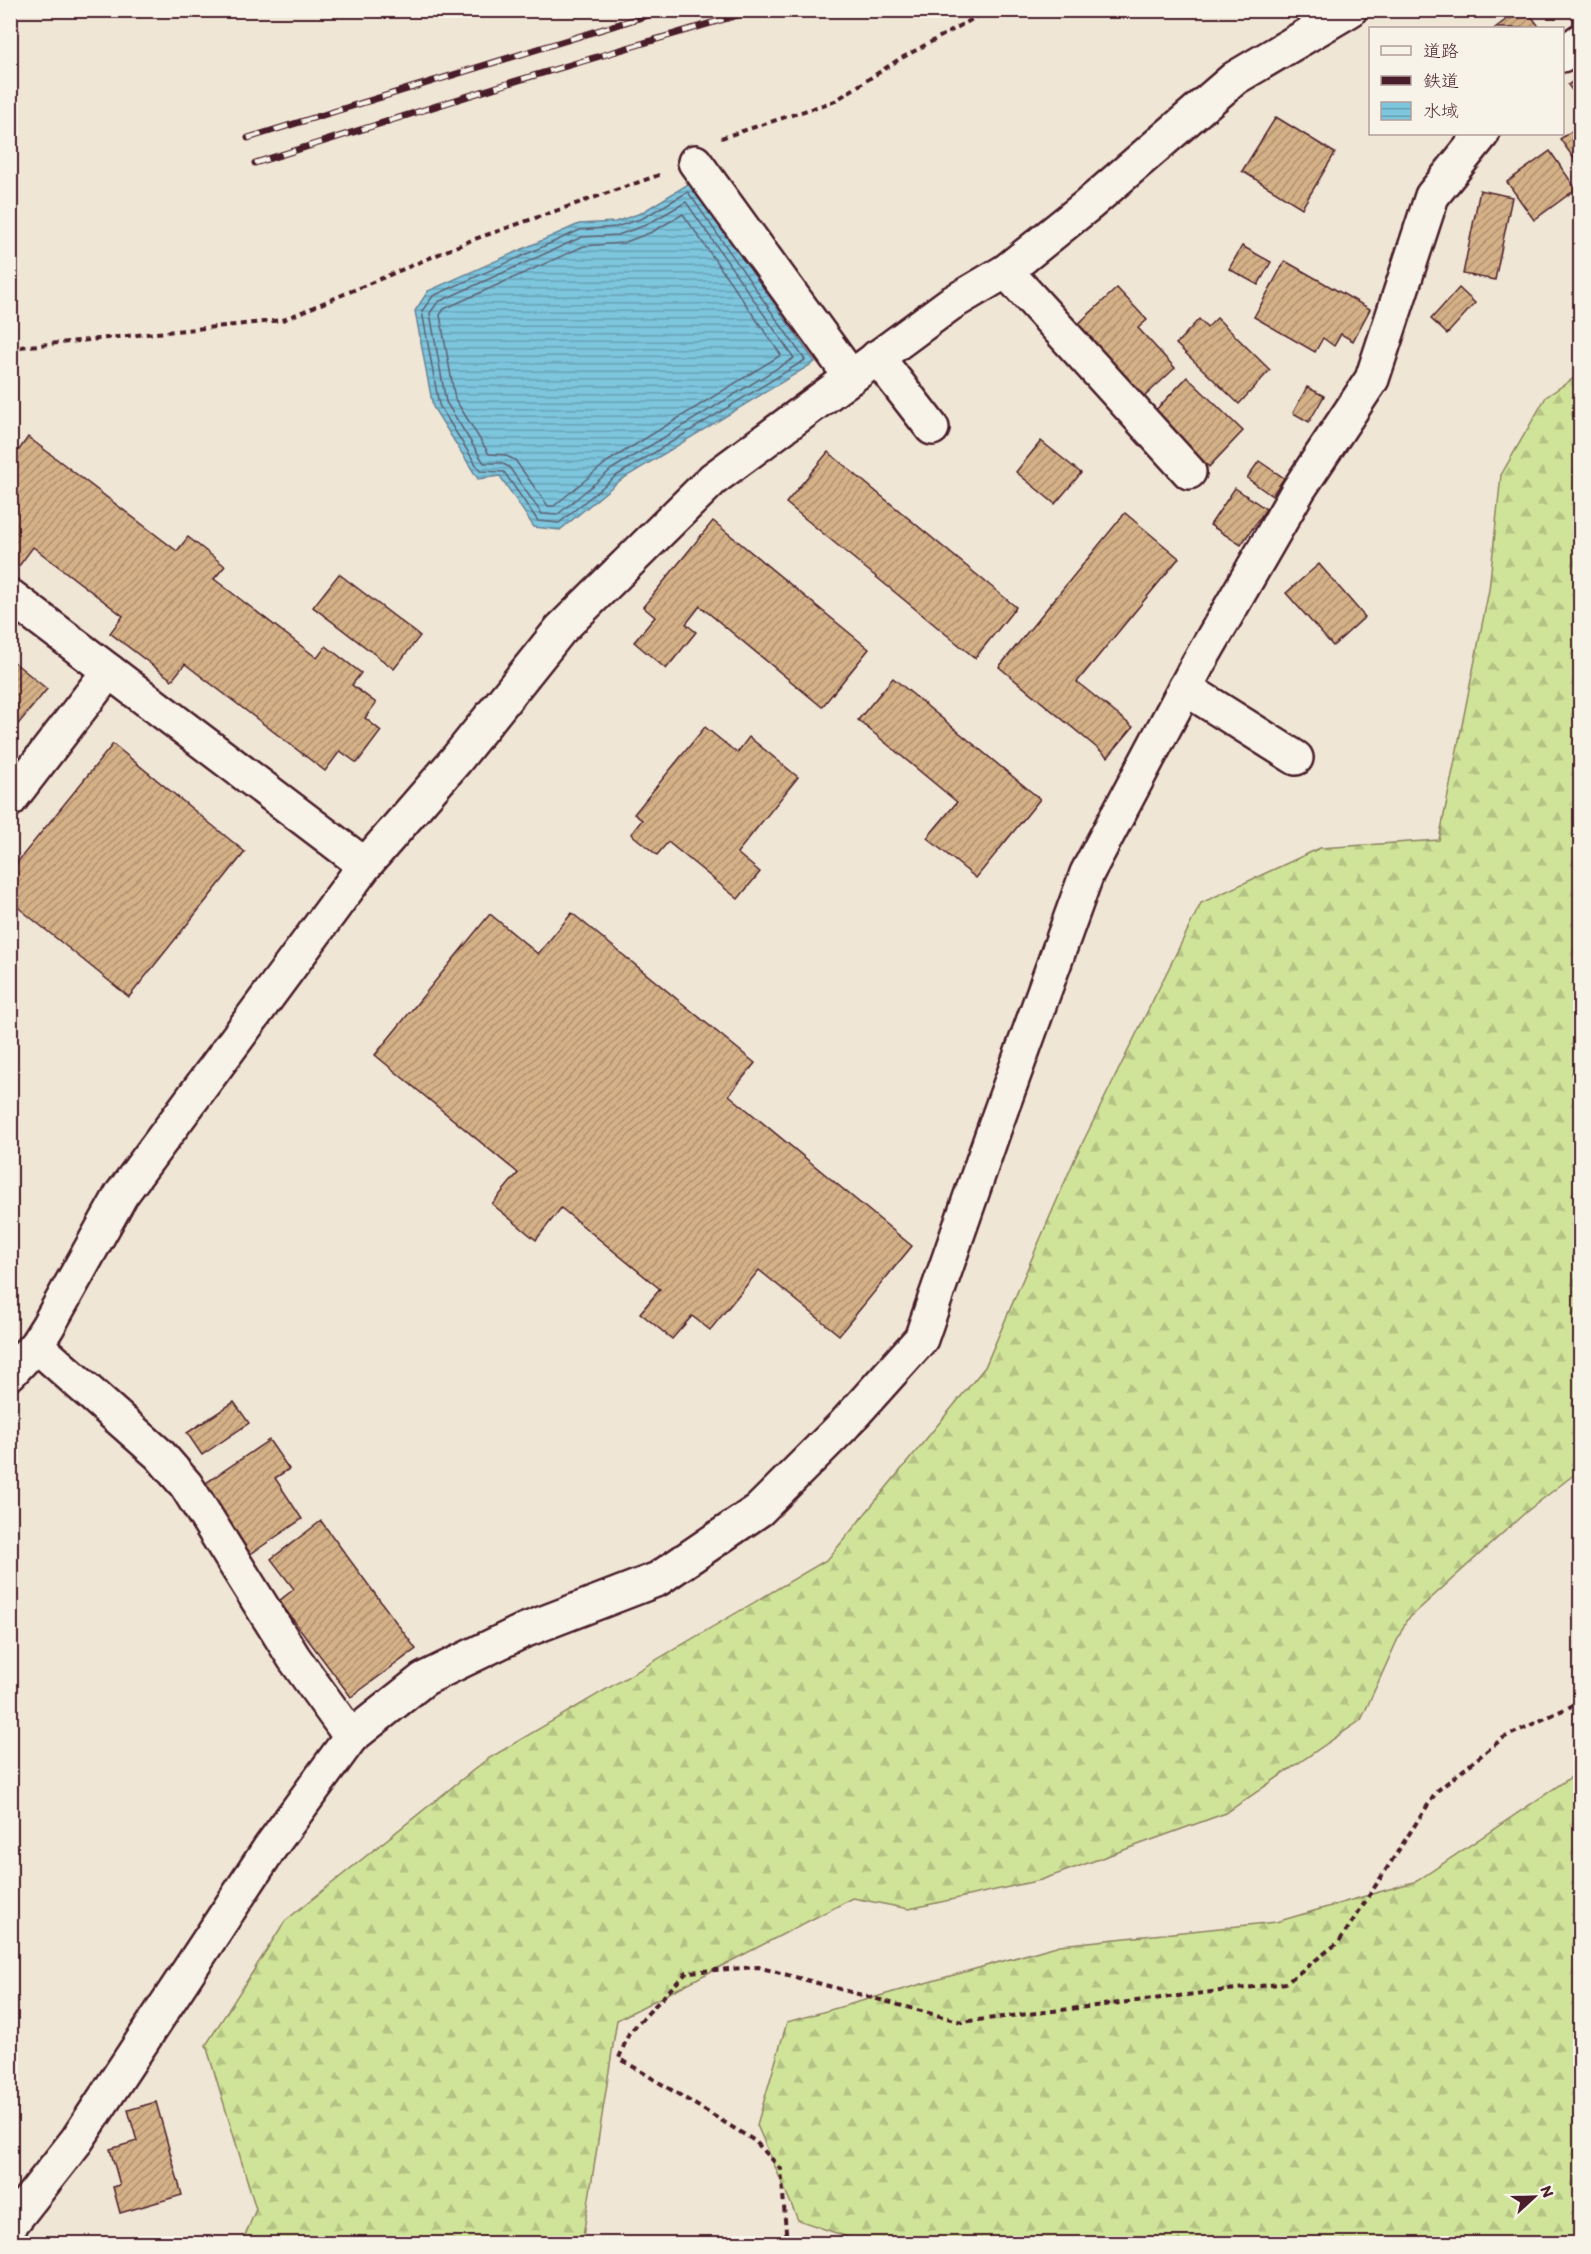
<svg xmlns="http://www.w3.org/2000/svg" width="1591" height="2254" font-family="Itim,'Klee One',sans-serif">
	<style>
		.forest { fill: url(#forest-firs); stroke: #8d8262; stroke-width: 1.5 }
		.water { fill: url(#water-rules); stroke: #698396; stroke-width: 1.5 }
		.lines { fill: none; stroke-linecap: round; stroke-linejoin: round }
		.shore { stroke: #5e6273; stroke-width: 1.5 }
		.building { fill: url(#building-hatch); stroke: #4a1f2b; stroke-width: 1.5 }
		.minor-casing { stroke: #4a1f2b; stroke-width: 38 }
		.path { stroke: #4a1f2b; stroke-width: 4; stroke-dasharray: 6 4.5; stroke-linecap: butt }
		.minor { stroke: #f7f3e8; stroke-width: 33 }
		.rail-casing { stroke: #4a1f2b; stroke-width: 7 }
		.rail { stroke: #f7f3e8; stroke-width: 4.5; stroke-dasharray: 14; stroke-linecap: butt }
	</style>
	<defs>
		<pattern id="forest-firs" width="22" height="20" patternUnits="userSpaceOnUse" patternTransform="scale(1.5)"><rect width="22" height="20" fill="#d0e499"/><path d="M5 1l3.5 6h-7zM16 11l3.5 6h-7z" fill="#b4c384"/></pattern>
		<pattern id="water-rules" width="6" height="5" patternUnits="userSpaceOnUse" patternTransform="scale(1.5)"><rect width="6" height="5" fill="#7dc6de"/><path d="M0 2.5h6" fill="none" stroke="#68a0b4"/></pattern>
		<pattern id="building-hatch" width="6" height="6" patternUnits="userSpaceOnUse" patternTransform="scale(1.5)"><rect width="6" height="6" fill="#d5b187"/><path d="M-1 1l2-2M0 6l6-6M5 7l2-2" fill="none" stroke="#af8f6f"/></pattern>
	</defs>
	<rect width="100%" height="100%" fill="#f0e6d5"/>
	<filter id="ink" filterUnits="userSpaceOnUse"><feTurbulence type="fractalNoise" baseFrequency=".0167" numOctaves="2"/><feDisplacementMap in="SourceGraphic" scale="12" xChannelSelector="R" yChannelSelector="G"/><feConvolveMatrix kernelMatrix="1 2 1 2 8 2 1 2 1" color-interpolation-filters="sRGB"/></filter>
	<g filter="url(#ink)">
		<g class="forest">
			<polygon points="1580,374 1580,1470 1526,1512 1406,1621 1361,1720 1226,1813 1041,1880 909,1909 853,1898 617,2020 582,2243 242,2243 256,2209 206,2045 285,1921 486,1760 828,1559 985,1367 1076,1156 1201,903 1320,848 1439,840 1489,590 1501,475 1546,397"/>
			<polygon points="1580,1771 1580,2243 868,2244 798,2220 757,2125 787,2022 1060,1945 1276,1922 1417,1881"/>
		</g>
		<polygon class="water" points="690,183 815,362 619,481 560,530 534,527 500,476 478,479 433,407 415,311 428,291 579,224 615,222 641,213"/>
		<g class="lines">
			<g class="shore">
				<polygon points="688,192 805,360 616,476 559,523 538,521 504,472 480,471 439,405 422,311 433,296 580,230 616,227 643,218"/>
				<polygon points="686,202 794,358 612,469 557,515 542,514 509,467 501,463 484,463 446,402 430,313 438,302 582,237 618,235 646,225"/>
				<polygon points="683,214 781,355 607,462 554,506 548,506 515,460 504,455 489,454 455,399 440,315 444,309 584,246 623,243 652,232"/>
			</g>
		</g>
		<g class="building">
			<polygon points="1519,10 1527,10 1540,28 1495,28"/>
			<polygon points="1580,76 1580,101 1568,85"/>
			<polygon points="1276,117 1335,153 1302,208 1242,171"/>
			<polygon points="1576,128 1580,135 1580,167 1560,139"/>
			<polygon points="1550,151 1576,189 1534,220 1507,182"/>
			<polygon points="1480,190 1512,197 1495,280 1463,274"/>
			<polygon points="1242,246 1271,262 1258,285 1229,269"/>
			<polygon points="1285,261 1370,309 1353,341 1341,334 1334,346 1323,338 1315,352 1254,317"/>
			<polygon points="1117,288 1147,320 1138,328 1175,368 1143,398 1077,325"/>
			<polygon points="1459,288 1475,303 1447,334 1431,319"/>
			<polygon points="1217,318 1270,370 1239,404 1176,344 1199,319 1207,328"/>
			<polygon points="1187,377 1243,431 1209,467 1153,413"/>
			<polygon points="1307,387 1324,396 1309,422 1293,413"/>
			<polygon points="28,437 177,551 188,537 225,566 214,579 317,658 326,646 361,673 352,685 376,703 365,718 381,731 357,763 340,751 325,771 185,664 172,680 110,633 123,616 33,547 19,566 10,559 10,443 19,450"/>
			<polygon points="1041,441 1081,473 1055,504 1016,472"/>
			<polygon points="828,452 1016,607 975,658 786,503"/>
			<polygon points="1259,461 1284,478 1272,496 1247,478"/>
			<polygon points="1235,488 1266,509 1241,545 1210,525"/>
			<polygon points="1125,513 1179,558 1077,682 1133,727 1108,757 999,667"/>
			<polygon points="713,521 869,649 822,707 700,606 686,624 696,632 666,669 634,642 655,617 643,607"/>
			<polygon points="1319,564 1365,617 1333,646 1286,593"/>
			<polygon points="339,574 420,636 394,669 313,607"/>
			<polygon points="10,659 47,689 10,734"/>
			<polygon points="893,678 1040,799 976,878 927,838 957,802 858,720"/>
			<polygon points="705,727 737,753 749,737 798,777 737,853 760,872 738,899 668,842 657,855 631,834 642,820 634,814"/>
			<polygon points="113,744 245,852 129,997 10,901 10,871"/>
			<polygon points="572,913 755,1063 729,1095 912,1246 839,1335 759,1270 710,1330 692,1316 672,1339 640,1313 660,1289 561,1208 536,1240 492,1204 518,1173 375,1055 490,914 538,954"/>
			<polygon points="234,1402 249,1423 202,1455 187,1433"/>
			<polygon points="269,1440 289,1469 275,1478 302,1519 249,1555 203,1485"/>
			<polygon points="321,1521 416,1649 351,1697 279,1601 294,1589 271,1559"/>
			<polygon points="156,2102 182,2195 120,2213 113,2187 120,2185 110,2149 137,2141 128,2110"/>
		</g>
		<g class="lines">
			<defs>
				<g id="minor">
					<polyline points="1562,55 1580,41"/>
					<polyline points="695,162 851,377"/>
					<polyline points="1006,271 1189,472"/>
					<polyline points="877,357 932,428"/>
					<polyline points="10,596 365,865"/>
					<polyline points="1185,688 1296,758"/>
					<polyline points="10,800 109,671"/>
					<polyline points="36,1345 160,1455 186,1485 294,1658 351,1737"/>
					<polyline points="10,1373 36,1345 48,1326 121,1195 365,865 456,760 560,630 713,479 950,304 1006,271 1088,205 1235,78 1350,10"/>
					<polyline points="10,2225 77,2140 269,1849 351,1737 424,1679 523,1631 658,1579 759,1510 843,1426 921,1339 997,1121 1087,873 1198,664 1299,489 1372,379 1432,196 1482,134"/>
				</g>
			</defs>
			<use href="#minor" class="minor-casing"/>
			<g class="path">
				<polyline points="10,16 20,10"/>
				<polyline points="721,138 835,101 898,60 989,10"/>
				<polyline points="10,348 283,320 472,240 662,174"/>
				<polyline points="787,2244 781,2169 755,2141 619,2058 629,2033 687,1972 758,1967 962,2022 1286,1983 1339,1942 1437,1791 1503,1738 1580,1702"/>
			</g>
			<use href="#minor" class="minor"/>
			<defs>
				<g id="rail">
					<polyline points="248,138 665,10"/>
					<polyline points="255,163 516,81 755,10"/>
				</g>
			</defs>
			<use href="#rail" class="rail-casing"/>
			<use href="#rail" class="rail"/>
		</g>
	</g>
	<rect width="1591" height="2254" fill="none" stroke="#f7f3e8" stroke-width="36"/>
	<rect x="18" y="18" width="1555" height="2218" fill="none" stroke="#4a1f2b" stroke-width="2" filter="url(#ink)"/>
	<rect x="1369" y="27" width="195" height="108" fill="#f7f3e8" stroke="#b29e9c" stroke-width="1.5"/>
	<rect x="1381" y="46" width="30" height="9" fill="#f7f3e8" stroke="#b29e9c" stroke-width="1.5"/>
	<text x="1423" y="57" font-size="18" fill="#4a1f2b">道路</text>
	<rect x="1381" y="76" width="30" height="9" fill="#4a1f2b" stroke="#b29e9c" stroke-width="1.5"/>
	<text x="1423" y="87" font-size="18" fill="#4a1f2b">鉄道</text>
	<rect x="1381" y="102" width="30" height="18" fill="url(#water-rules)" stroke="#b29e9c" stroke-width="1.5"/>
	<text x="1423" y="117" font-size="18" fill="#4a1f2b">水域</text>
	<g transform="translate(1534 2197) rotate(68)" stroke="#f7f3e8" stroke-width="4.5" paint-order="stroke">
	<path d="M0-4.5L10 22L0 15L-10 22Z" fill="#4a1f2b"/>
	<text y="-9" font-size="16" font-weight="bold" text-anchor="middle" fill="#4a1f2b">N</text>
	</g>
</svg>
